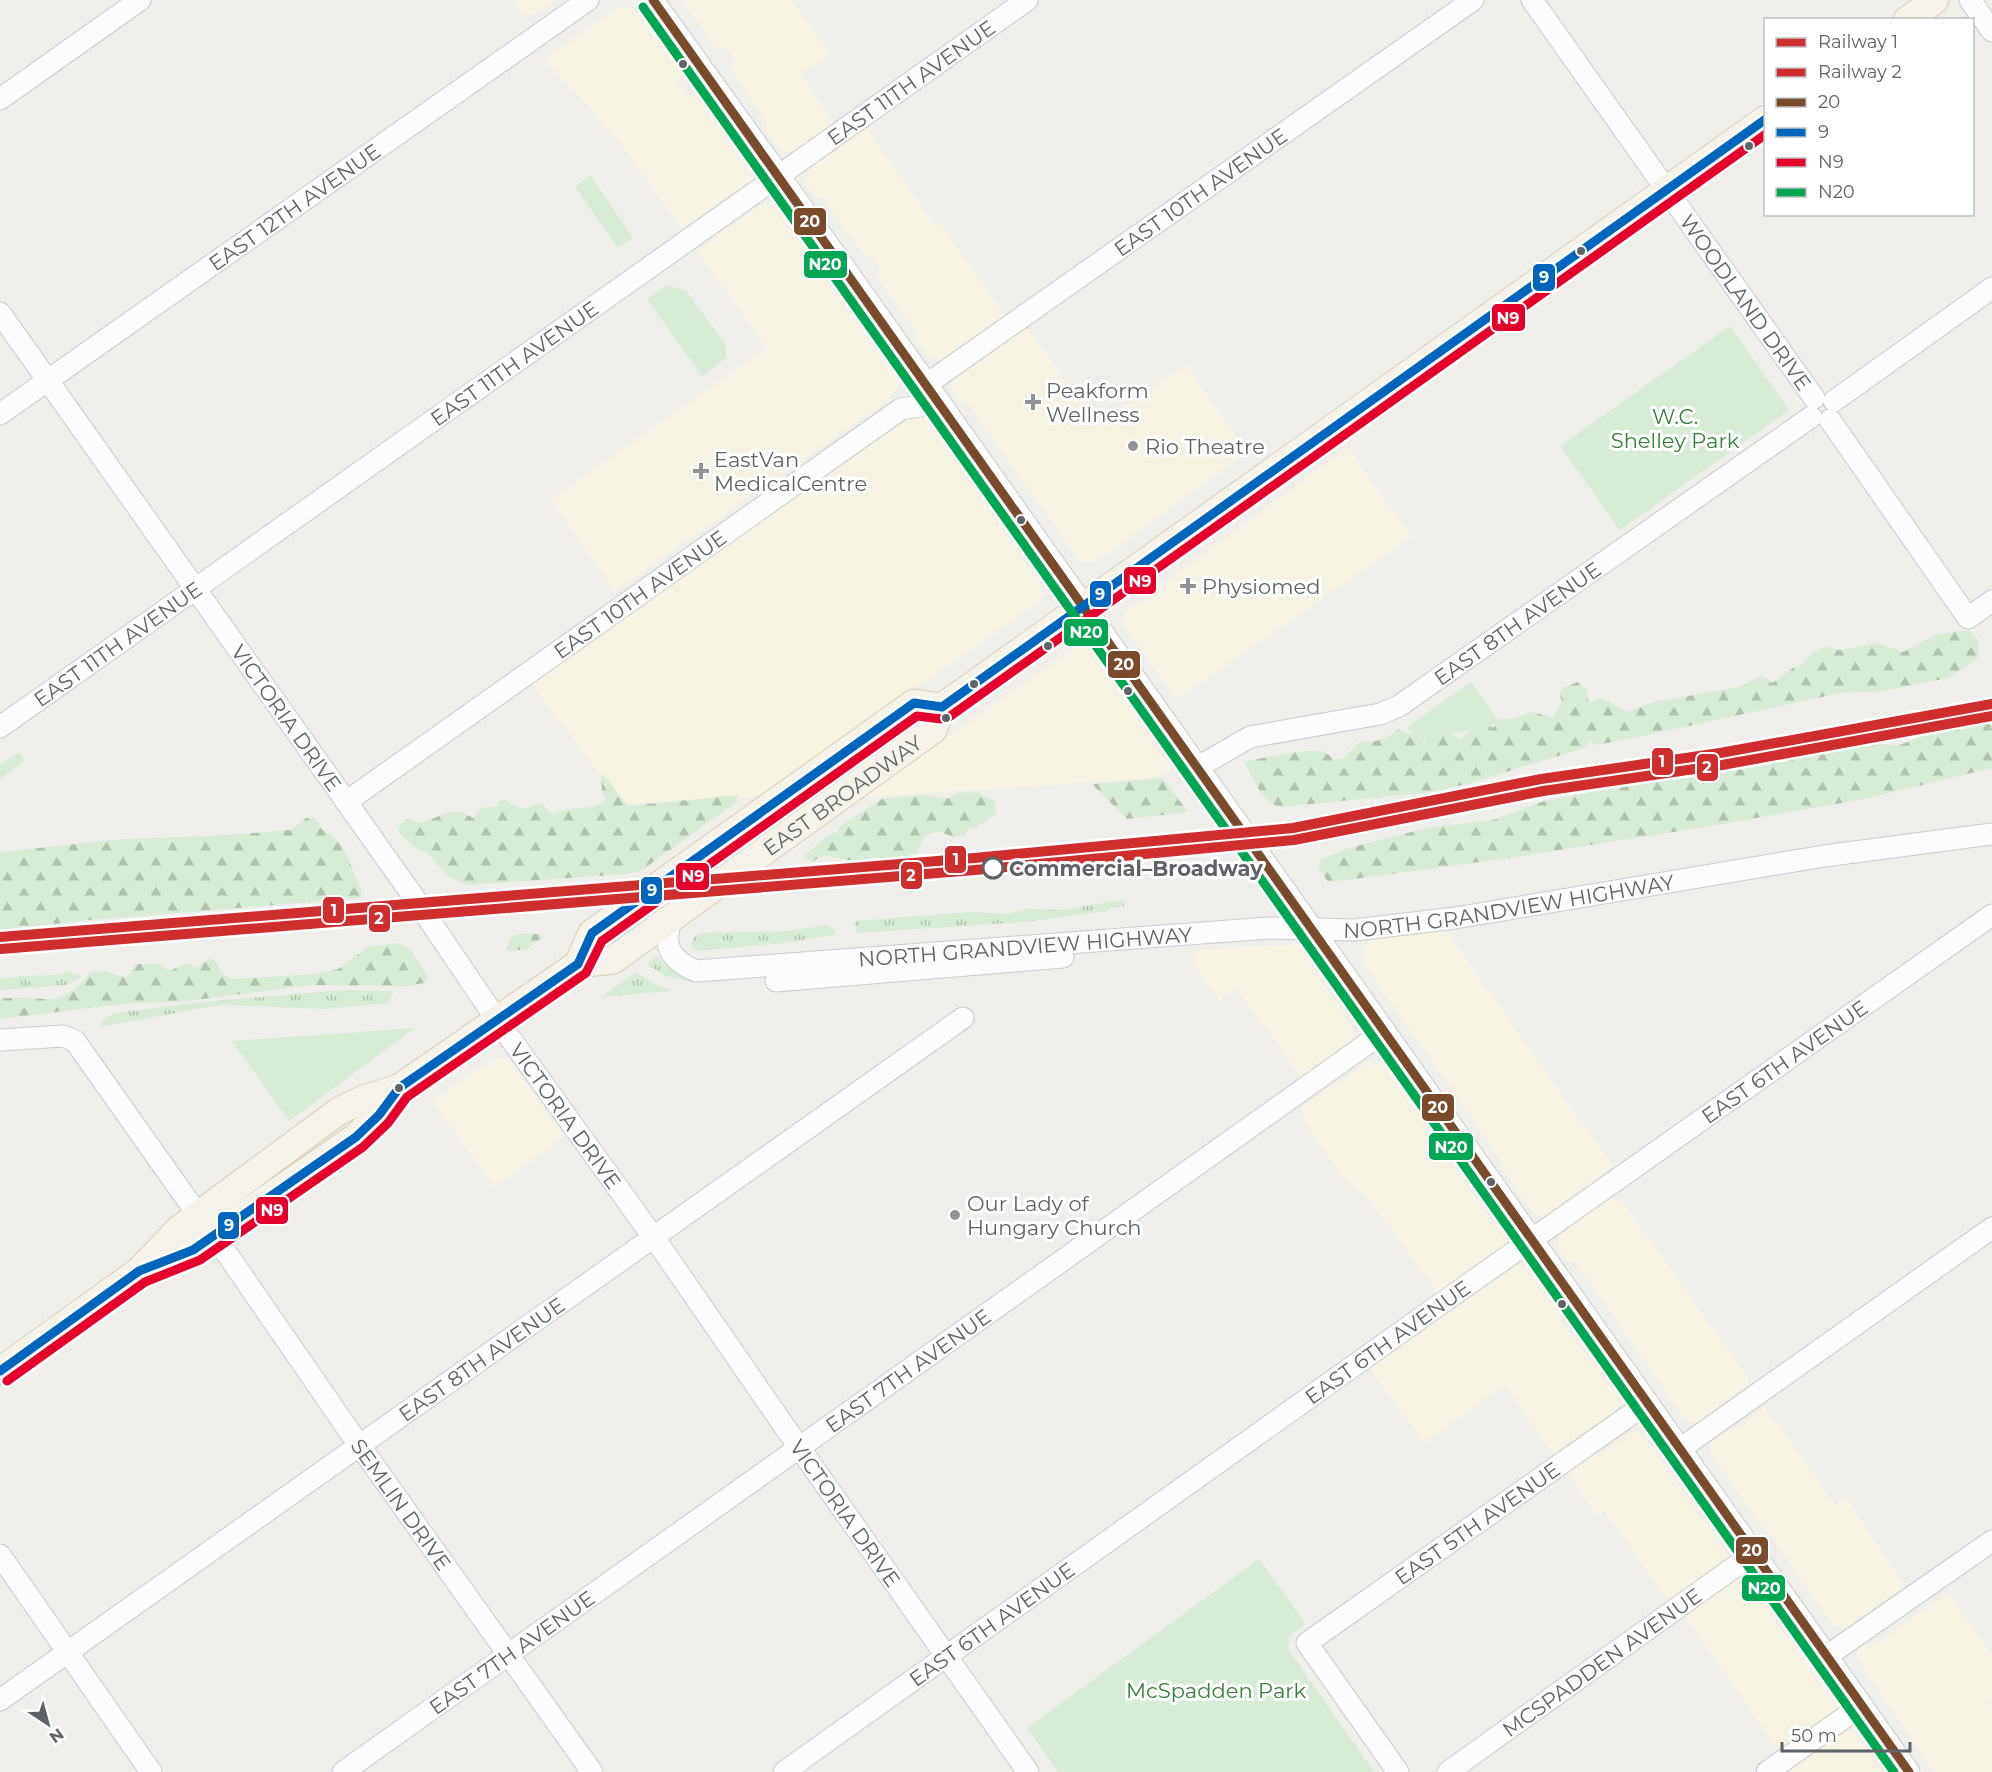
<svg xmlns="http://www.w3.org/2000/svg" width="1992" height="1772" font-family="Montserrat,sans-serif">
	<style>
		.commercial { fill: #f7f3e4 }
		.grass { fill: url(#grass-tufts) }
		.forest { fill: url(#forest-firs) }
		.green { fill: #d8ebd6 }
		.lines { fill: none; stroke-linecap: round; stroke-linejoin: round }
		.minor-casing { stroke: #cbcccc; stroke-width: 23 }
		.major-casing { stroke: #d7ceb8; stroke-width: 29 }
		.minor { stroke: #fdfcfc; stroke-width: 21 }
		.major { stroke: #f4f2e9; stroke-width: 27 }
		.bus-1-casing { stroke: #fff; stroke-width: 14 }
		.bus-2-casing { stroke: #fff; stroke-width: 14 }
		.bus-3-casing { stroke: #fff; stroke-width: 14 }
		.bus-4-casing { stroke: #fff; stroke-width: 14 }
		.bus-1 { stroke: #7a4b2a; stroke-width: 9 }
		.bus-2 { stroke: #0065bd; stroke-width: 9 }
		.bus-3 { stroke: #e4002b; stroke-width: 9 }
		.bus-4 { stroke: #00a651; stroke-width: 9 }
		.rail-1-casing { stroke: #fff; stroke-width: 15 }
		.rail-2-casing { stroke: #fff; stroke-width: 15 }
		.rail-1 { stroke: #cf2e2f; stroke-width: 10 }
		.rail-2 { stroke: #cf2e2f; stroke-width: 10 }
		.bus-dot { fill: #5f6368; stroke: #fff; stroke-width: 2 }
		.poi-dot { fill: #919496; stroke: #fff; stroke-width: 2 }
		.stop-dot { fill: #fff; stroke: #5f6368; stroke-width: 3 }
		.labels { text-anchor: middle; dominant-baseline: central; stroke-width: 6; stroke-linejoin: round; paint-order: stroke }
		.street-label { font-size: 21px; fill: #5f6368; stroke: #fff }
		.poi-label { font-size: 21px; fill: #5f6368; stroke: #fff; text-anchor: start }
		.park-label { font-size: 21px; fill: #348238; stroke: #fff }
		.stop-label { font-size: 21px; font-weight: bold; fill: #5f6368; stroke: #fff; text-anchor: start }
		.line-badge { stroke: #fff; stroke-width: 2 }
		.badge-label { font-size: 16px; text-anchor: middle; font-weight: bold; fill: #fff }
	</style>
	<defs>
		<pattern id="grass-tufts" width="24" height="20" patternUnits="userSpaceOnUse" patternTransform="scale(1.5)"><rect width="24" height="20" fill="#d8ebd6"/><path d="M3 7l-1-3M5 7V3M7 7l1-3M15 17l-1-3M17 17v-4M19 17l1-3" fill="none" stroke="#b2c2b1"/></pattern>
		<pattern id="forest-firs" width="22" height="20" patternUnits="userSpaceOnUse" patternTransform="scale(1.5)"><rect width="22" height="20" fill="#d8ebd6"/><path d="M5 1l3.5 6h-7zM16 11l3.5 6h-7z" fill="#b2c2b1"/></pattern>
	</defs>
	<rect width="100%" height="100%" fill="#efeeea"/>
	<g class="commercial">
		<polygon points="514,0 555,0 534,15 523,13"/>
		<polygon points="682,0 792,0 830,54 801,74 834,125 798,150 790,152 781,150 766,129 767,122 731,68 735,58 728,48 715,47"/>
		<polygon points="623,5 636,10 681,73 677,84 685,95 696,94 755,171 754,181 742,192 735,191 682,228 615,136 544,59"/>
		<polygon points="865,126 935,225 940,223 1005,316 941,361 930,359 915,339 917,333 877,276 880,267 873,256 863,255 823,198 815,197 804,180 810,167"/>
		<polygon points="773,202 780,205 788,216 787,225 885,363 894,365 899,372 900,383 886,402 615,591 551,500 767,348 697,250 764,203"/>
		<polygon points="1024,328 1035,338 1097,426 1186,365 1248,452 1094,563 1081,563 968,404 960,401 951,387 955,377"/>
		<polygon points="925,414 930,419 943,444 1041,584 1043,594 1040,601 761,796 621,804 528,678 902,417"/>
		<polygon points="1348,447 1411,537 1177,699 1124,625 1123,614"/>
		<polygon points="1079,645 1091,651 1171,769 1156,778 862,797"/>
		<polygon points="1444,928 1613,1167 1560,1204 1555,1212 1547,1217 1542,1218 1531,1210 1501,1166 1502,1161 1364,964 1362,958 1365,945 1374,938"/>
		<polygon points="1300,944 1305,948 1310,963 1355,1030 1350,1041 1301,1077 1237,988 1219,1000 1193,964 1198,950"/>
		<polygon points="499,1058 509,1060 562,1134 560,1140 495,1187 433,1101 491,1061"/>
		<polygon points="1372,1060 1382,1062 1491,1219 1504,1228 1508,1234 1507,1243 1504,1247 1438,1293 1370,1200 1341,1175 1303,1120 1302,1106"/>
		<polygon points="1612,1197 1623,1203 1748,1377 1748,1385 1717,1408 1716,1413 1697,1424 1685,1419 1575,1261 1567,1261 1559,1249 1558,1238 1562,1232"/>
		<polygon points="1519,1264 1530,1269 1561,1313 1561,1321 1619,1398 1617,1410 1554,1454 1504,1385 1424,1443 1370,1368"/>
		<polygon points="1765,1407 1835,1504 1846,1497 1905,1585 1846,1629 1833,1625 1710,1452 1712,1439 1726,1429 1734,1429"/>
		<polygon points="1636,1431 1646,1438 1728,1555 1728,1561 1673,1601 1666,1597 1605,1511 1598,1516 1566,1471 1585,1457 1608,1449 1629,1433"/>
		<polygon points="1737,1579 1749,1583 1787,1637 1797,1642 1837,1700 1839,1706 1837,1712 1780,1753 1685,1615"/>
		<polygon points="1948,1593 1992,1655 1992,1701 1989,1703 1992,1708 1992,1772 1934,1772 1858,1661 1856,1655 1862,1646 1865,1644 1872,1646"/>
		<polygon points="1846,1730 1856,1734 1883,1772 1788,1772"/>
	</g>
	<g class="grass">
		<polygon points="1121,900 1125,902 1124,906 1110,908 1107,911 1025,922 856,933 857,928 854,924 855,921 969,912 1008,914 1026,909 1061,910"/>
		<polygon points="828,925 835,931 835,935 783,943 696,951 691,946 693,939 699,933 788,931"/>
		<path d="M 657,956 C 667,970 678,974 695,976 L 984,959 L 692,982 L 665,976 L 647,964 Z"/>
		<polygon points="68,972 82,976 67,985 0,990 0,979 19,976 59,975"/>
		<polygon points="636,972 659,987 669,988 671,991 601,997"/>
		<polygon points="343,990 394,991 388,1003 325,1009 220,1005 100,1027 105,1018 115,1013 212,1001"/>
	</g>
	<g class="forest">
		<path d="M 1969,630 L 1978,639 L 1978,658 L 1948,678 L 1883,691 L 1840,693 L 1629,739 L 1596,745 L 1589,741 L 1584,748 L 1467,784 L 1426,793 L 1278,807 C 1261,798 1253,780 1245,763 C 1254,758 1313,748 1323,751 C 1326,752 1331,757 1334,760 L 1344,758 L 1359,742 C 1373,743 1387,740 1398,729 L 1417,736 L 1424,744 L 1432,731 L 1441,730 L 1460,739 L 1469,732 L 1473,723 L 1483,722 L 1493,728 L 1501,718 L 1512,719 L 1533,712 L 1553,718 L 1562,702 L 1560,695 L 1563,688 L 1578,682 L 1586,690 L 1589,703 L 1602,698 L 1626,712 L 1654,702 L 1740,687 L 1762,675 L 1772,683 L 1794,667 L 1800,667 L 1813,653 L 1825,646 L 1840,650 L 1878,643 L 1903,652 L 1938,634 Z"/>
		<polygon points="1992,719 1992,768 1869,798 1717,825 1502,859 1338,881 1328,882 1318,868 1321,860 1343,850 1382,839 1433,827 1493,820 1544,801 1596,791 1675,769 1747,764 1806,753 1821,754 1878,744 1899,745 1913,740 1946,721 1966,723"/>
		<path d="M 603,774 L 628,806 L 739,795 L 735,803 L 642,870 L 628,874 L 465,885 L 447,875 L 428,854 L 414,847 L 398,831 L 400,824 L 409,819 C 431,833 442,799 473,818 L 481,808 L 497,806 L 499,801 L 506,800 C 518,808 524,812 537,803 L 542,804 L 553,815 C 565,805 591,812 606,800 L 602,792 L 601,775 Z"/>
		<polygon points="1163,778 1188,812 1127,819 1092,784"/>
		<path d="M 976,792 L 995,801 L 996,813 L 976,828 L 969,827 L 965,836 L 953,837 L 938,831 L 924,836 L 917,853 C 885,864 855,864 824,855 L 812,862 L 803,857 L 828,835 L 838,832 L 839,827 L 882,799 L 924,795 L 947,799 L 958,793 Z"/>
		<path d="M 306,818 L 315,818 L 322,830 C 347,838 350,870 362,890 L 360,898 L 79,921 L 0,930 L 0,852 L 124,839 L 215,836 L 291,830 Z"/>
		<polygon points="520,934 538,934 543,937 527,949 506,951 511,937"/>
		<path d="M 397,943 L 411,950 L 428,977 L 424,983 L 408,986 L 312,985 L 187,1001 L 122,1004 L 0,1019 L 0,999 C 45,993 56,1014 91,972 L 104,971 L 126,978 L 136,964 L 161,964 L 169,971 L 188,963 L 195,968 L 211,958 L 217,962 L 220,972 L 231,979 L 315,974 L 338,969 L 368,947 Z"/>
	</g>
	<g class="green">
		<polygon points="590,175 633,238 618,248 575,187"/>
		<polygon points="667,285 686,291 726,345 726,358 702,376 647,299"/>
		<polygon points="1730,326 1789,410 1620,530 1560,446"/>
		<polygon points="1471,682 1500,723 1418,742 1407,727"/>
		<polygon points="19,752 25,761 0,779 0,765"/>
		<polygon points="415,1028 289,1121 232,1041"/>
		<polygon points="1259,1559 1306,1624 1289,1636 1288,1649 1374,1772 1058,1772 1027,1728"/>
	</g>
	<g class="lines">
		<defs>
			<g id="minor">
				<polyline points="653,0 791,192 1909,1772"/>
				<path id="s1" d="M 1532,0 L 1814,398"/>
				<polyline points="1970,0 1992,31"/>
				<polyline points="0,99 140,0"/>
				<path id="s2" d="M 0,313 L 413,896 L 497,1020 L 664,1252 L 789,1433 L 1028,1772"/>
				<path id="s3" d="M 927,384 L 1473,0"/>
				<polyline points="1834,401 1992,288"/>
				<path id="s4" d="M 0,414 L 588,0"/>
				<polyline points="1830,420 1968,618 1992,601"/>
				<path id="s5" d="M 0,727 L 1027,0"/>
				<path id="s6" d="M 1198,767 L 1250,737 L 1380,714 L 1399,706 L 1811,417"/>
				<path id="s7" d="M 346,802 L 901,409 L 940,403"/>
				<path id="s8" d="M 672,917 C 662,946 669,959 696,971 L 1268,928 L 1355,930 L 1455,918 L 1824,856 L 1992,834"/>
				<polyline points="776,981 1063,957"/>
				<polyline points="0,1040 63,1036 75,1041 198,1215"/>
				<path id="s9" d="M 214,1235 L 345,1425 L 592,1772"/>
				<polyline points="1680,1449 1992,1228"/>
				<polyline points="0,1555 151,1772"/>
				<polyline points="1827,1656 1992,1541"/>
				<path id="s10" d="M 0,1700 L 963,1018"/>
				<path id="s11" d="M 343,1772 L 1385,1031"/>
				<path id="s12" d="M 784,1772 L 1439,1305 L 1992,915"/>
				<path id="s13" d="M 1398,1772 L 1307,1643 L 1647,1403"/>
				<path id="s14" d="M 1448,1772 L 1754,1553"/>
				<polyline points="1767,1772 1861,1706"/>
			</g>
			<g id="major">
				<polyline points="1907,20 1935,0"/>
				<polyline points="578,964 592,933 914,703 942,707"/>
				<polyline points="148,1267 193,1250 356,1137 379,1115 399,1088"/>
				<path id="s15" d="M 0,1371 L 139,1271 L 178,1230 L 339,1111 L 364,1099 L 399,1088 L 578,964 L 613,960 L 933,730 L 942,707 L 1766,119"/>
			</g>
		</defs>
		<use href="#minor" class="minor-casing"/>
		<use href="#major" class="major-casing"/>
		<use href="#minor" class="minor"/>
		<use href="#major" class="major"/>
		<defs>
			<polyline id="bus-1" points="653,0 1909,1772"/>
			<polyline id="bus-2" points="0,1371 139,1271 193,1250 356,1137 379,1115 399,1088 578,964 592,933 914,703 942,707 1766,119"/>
			<polyline id="bus-3" points="7,1381 145,1282 200,1260 363,1147 388,1123 407,1097 586,973 602,941 917,716 941,719 949,717 1766,134"/>
			<polyline id="bus-4" points="643,7 1894,1772"/>
		</defs>
		<use href="#bus-1" class="bus-1-casing"/>
		<use href="#bus-2" class="bus-2-casing"/>
		<use href="#bus-3" class="bus-3-casing"/>
		<use href="#bus-4" class="bus-4-casing"/>
		<use href="#bus-1" class="bus-1"/>
		<use href="#bus-2" class="bus-2"/>
		<use href="#bus-3" class="bus-3"/>
		<use href="#bus-4" class="bus-4"/>
		<defs>
			<polyline id="rail-1" points="0,937 974,858 1293,828 1541,779 1720,753 1992,704"/>
			<polyline id="rail-2" points="1,949 975,870 1294,840 1543,791 1722,765 1992,716"/>
		</defs>
		<use href="#rail-1" class="rail-1-casing"/>
		<use href="#rail-2" class="rail-2-casing"/>
		<use href="#rail-1" class="rail-1"/>
		<use href="#rail-2" class="rail-2"/>
	</g>
	<g class="bus-dot">
		<circle cx="683" cy="64" r="5"/>
		<circle cx="1749" cy="146" r="5"/>
		<circle cx="1581" cy="251" r="5"/>
		<circle cx="1021" cy="520" r="5"/>
		<circle cx="1048" cy="646" r="5"/>
		<circle cx="974" cy="684" r="5"/>
		<circle cx="1128" cy="691" r="5"/>
		<circle cx="946" cy="718" r="5"/>
		<circle cx="399" cy="1088" r="5"/>
		<circle cx="1491" cy="1182" r="5"/>
		<circle cx="1562" cy="1304" r="5"/>
	</g>
	<g class="poi-dot">
		<path d="M1030 393h6v6h6v6h-6v6h-6v-6h-6v-6h6z"/>
		<circle cx="1133" cy="446" r="6"/>
		<path d="M698 462h6v6h6v6h-6v6h-6v-6h-6v-6h6z"/>
		<path d="M1185 577h6v6h6v6h-6v6h-6v-6h-6v-6h6z"/>
		<circle cx="955" cy="1215" r="6"/>
	</g>
	<circle class="stop-dot" cx="993" cy="868" r="10"/>
	<g class="labels">
		<g class="street-label">
			<text stroke="none"><textPath href="#s5" startOffset="1116">EAST 11TH AVENUE</textPath></text>
			<text stroke="none"><textPath href="#s3" startOffset="334">EAST 10TH AVENUE</textPath></text>
			<text stroke="none"><textPath href="#s4" startOffset="360">EAST 12TH AVENUE</textPath></text>
			<text stroke="none"><textPath href="#s1" startOffset="370">WOODLAND DRIVE</textPath></text>
			<text stroke="none"><textPath href="#s5" startOffset="630">EAST 11TH AVENUE</textPath></text>
			<text stroke="none"><textPath href="#s7" startOffset="360">EAST 10TH AVENUE</textPath></text>
			<text stroke="none"><textPath href="#s6" startOffset="357">EAST 8TH AVENUE</textPath></text>
			<text stroke="none"><textPath href="#s5" startOffset="144">EAST 11TH AVENUE</textPath></text>
			<text stroke="none"><textPath href="#s2" startOffset="496">VICTORIA DRIVE</textPath></text>
			<text stroke="none"><textPath href="#s15" startOffset="1028">EAST BROADWAY</textPath></text>
			<text stroke="none"><textPath href="#s8" startOffset="884">NORTH GRANDVIEW HIGHWAY</textPath></text>
			<text stroke="none"><textPath href="#s8" startOffset="398">NORTH GRANDVIEW HIGHWAY</textPath></text>
			<text stroke="none"><textPath href="#s12" startOffset="1227">EAST 6TH AVENUE</textPath></text>
			<text stroke="none"><textPath href="#s2" startOffset="982">VICTORIA DRIVE</textPath></text>
			<text stroke="none"><textPath href="#s12" startOffset="741">EAST 6TH AVENUE</textPath></text>
			<text stroke="none"><textPath href="#s10" startOffset="590">EAST 8TH AVENUE</textPath></text>
			<text stroke="none"><textPath href="#s11" startOffset="693">EAST 7TH AVENUE</textPath></text>
			<text stroke="none"><textPath href="#s9" startOffset="328">SEMLIN DRIVE</textPath></text>
			<text stroke="none"><textPath href="#s2" startOffset="1468">VICTORIA DRIVE</textPath></text>
			<text stroke="none"><textPath href="#s13" startOffset="366">EAST 5TH AVENUE</textPath></text>
			<text stroke="none"><textPath href="#s12" startOffset="255">EAST 6TH AVENUE</textPath></text>
			<text stroke="none"><textPath href="#s11" startOffset="207">EAST 7TH AVENUE</textPath></text>
			<text stroke="none"><textPath href="#s14" startOffset="189">MCSPADDEN AVENUE</textPath></text>
		</g>
		<g class="poi-label">
			<text x="1046" y="390">Peakform<tspan x="1046" dy="24">Wellness</tspan></text>
			<text x="1145" y="446">Rio Theatre</text>
			<text x="714" y="459">EastVan<tspan x="714" dy="24">MedicalCentre</tspan></text>
			<text x="1202" y="586">Physiomed</text>
			<text x="967" y="1203">Our Lady of<tspan x="967" dy="24">Hungary Church</tspan></text>
		</g>
		<g class="park-label">
			<text x="1675" y="416">W.C.<tspan x="1675" dy="24">Shelley Park</tspan></text>
			<text x="1216" y="1690">McSpadden Park</text>
		</g>
		<g class="stop-label">
			<text x="1009" y="868">Commercial–Broadway</text>
		</g>
	</g>
	<g class="line-badge">
		<rect x="793" y="207" width="34" height="29" rx="6" fill="#7a4b2a"/>
		<rect x="803" y="250" width="45" height="29" rx="6" fill="#00a651"/>
		<rect x="1532" y="263" width="24" height="29" rx="6" fill="#0065bd"/>
		<rect x="1491" y="303" width="35" height="29" rx="6" fill="#e4002b"/>
		<rect x="1123" y="566" width="34" height="29" rx="6" fill="#e4002b"/>
		<rect x="1089" y="580" width="23" height="28" rx="6" fill="#0065bd"/>
		<rect x="1063" y="618" width="46" height="29" rx="6" fill="#00a651"/>
		<rect x="1107" y="650" width="34" height="29" rx="6" fill="#7a4b2a"/>
		<rect x="1651" y="747" width="23" height="29" rx="6" fill="#cf2e2f"/>
		<rect x="1696" y="753" width="23" height="29" rx="6" fill="#cf2e2f"/>
		<rect x="944" y="845" width="23" height="29" rx="6" fill="#cf2e2f"/>
		<rect x="900" y="861" width="23" height="29" rx="6" fill="#cf2e2f"/>
		<rect x="675" y="862" width="35" height="29" rx="6" fill="#e4002b"/>
		<rect x="640" y="876" width="23" height="29" rx="6" fill="#0065bd"/>
		<rect x="322" y="896" width="23" height="28" rx="6" fill="#cf2e2f"/>
		<rect x="368" y="904" width="23" height="29" rx="6" fill="#cf2e2f"/>
		<rect x="1421" y="1093" width="34" height="29" rx="6" fill="#7a4b2a"/>
		<rect x="1428" y="1132" width="46" height="29" rx="6" fill="#00a651"/>
		<rect x="255" y="1196" width="34" height="29" rx="6" fill="#e4002b"/>
		<rect x="217" y="1211" width="23" height="29" rx="6" fill="#0065bd"/>
		<rect x="1735" y="1536" width="34" height="29" rx="6" fill="#7a4b2a"/>
		<rect x="1741" y="1574" width="45" height="28" rx="6" fill="#00a651"/>
	</g>
	<g class="badge-label">
		<text x="810" y="227">20</text>
		<text x="825" y="270">N20</text>
		<text x="1544" y="283">9</text>
		<text x="1508" y="324">N9</text>
		<text x="1140" y="587">N9</text>
		<text x="1100" y="600">9</text>
		<text x="1086" y="638">N20</text>
		<text x="1124" y="670">20</text>
		<text x="1662" y="767">1</text>
		<text x="1707" y="773">2</text>
		<text x="956" y="865">1</text>
		<text x="911" y="881">2</text>
		<text x="693" y="882">N9</text>
		<text x="652" y="896">9</text>
		<text x="334" y="916">1</text>
		<text x="379" y="924">2</text>
		<text x="1438" y="1113">20</text>
		<text x="1451" y="1153">N20</text>
		<text x="272" y="1216">N9</text>
		<text x="229" y="1231">9</text>
		<text x="1752" y="1556">20</text>
		<text x="1764" y="1594">N20</text>
	</g>
	<rect x="1764" y="18" width="210" height="198" fill="#ffffff" stroke="#bfc1c3" stroke-width="1.5"/>
	<rect x="1776" y="38" width="30" height="9" fill="#cf2e2f" stroke="#bfc1c3" stroke-width="1.5"/>
	<text x="1818" y="48" font-size="18" fill="#5f6368">Railway 1</text>
	<rect x="1776" y="68" width="30" height="9" fill="#cf2e2f" stroke="#bfc1c3" stroke-width="1.5"/>
	<text x="1818" y="78" font-size="18" fill="#5f6368">Railway 2</text>
	<rect x="1776" y="98" width="30" height="9" fill="#7a4b2a" stroke="#bfc1c3" stroke-width="1.5"/>
	<text x="1818" y="108" font-size="18" fill="#5f6368">20</text>
	<rect x="1776" y="128" width="30" height="9" fill="#0065bd" stroke="#bfc1c3" stroke-width="1.5"/>
	<text x="1818" y="138" font-size="18" fill="#5f6368">9</text>
	<rect x="1776" y="158" width="30" height="9" fill="#e4002b" stroke="#bfc1c3" stroke-width="1.5"/>
	<text x="1818" y="168" font-size="18" fill="#5f6368">N9</text>
	<rect x="1776" y="188" width="30" height="9" fill="#00a651" stroke="#bfc1c3" stroke-width="1.5"/>
	<text x="1818" y="198" font-size="18" fill="#5f6368">N20</text>
	<g transform="translate(48 1724) rotate(144)" stroke="#ffffff" stroke-width="4.5" paint-order="stroke">
	<path d="M0-4.5L10 22L0 15L-10 22Z" fill="#5f6368"/>
	<text y="-9" font-size="16" font-weight="bold" text-anchor="middle" fill="#5f6368">N</text>
	</g>
	<path d="M1782 1742v9h128v-9" fill="none" stroke="#5f6368" stroke-width="3"/>
	<text x="1791" y="1742" font-size="18" fill="#5f6368" stroke="#ffffff" stroke-width="4.5" paint-order="stroke">50 m</text>
</svg>
